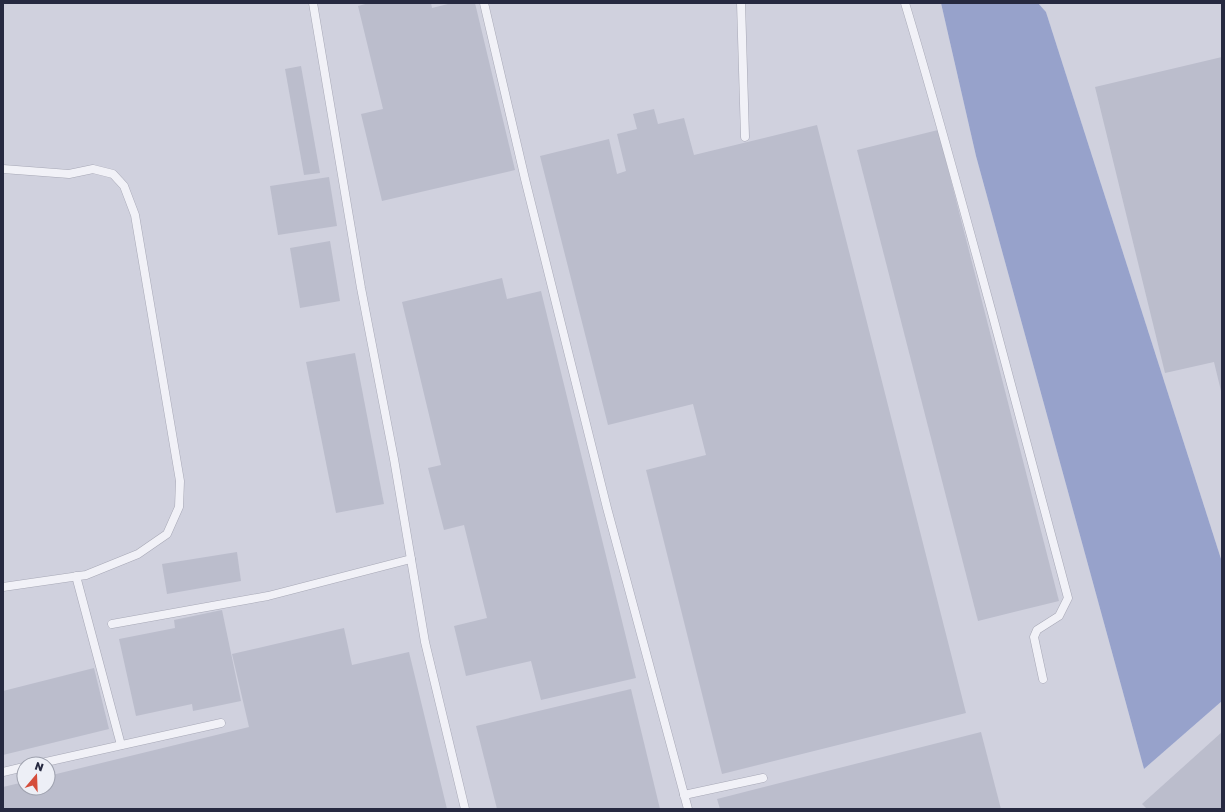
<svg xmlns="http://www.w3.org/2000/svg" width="1225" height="812" font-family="'Golos Text',sans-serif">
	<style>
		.built { fill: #d0d1de; fill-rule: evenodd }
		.water { fill: #97a2cb }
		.building { fill: #bbbdcc }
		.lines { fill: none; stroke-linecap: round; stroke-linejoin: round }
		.service-casing { stroke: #a7a8b6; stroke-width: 9 }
		.service { stroke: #f1f1f7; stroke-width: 8 }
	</style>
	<rect width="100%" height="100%" fill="#dedfe8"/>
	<g class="built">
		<path d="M 3,3 L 941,3 L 976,156 L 1144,769 L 1222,701 L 1222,809 L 3,809 ZM 24,764 L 48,764 L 48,788 L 24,788 Z"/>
		<polygon points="1038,3 1222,3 1222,562 1046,12"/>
	</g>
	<polygon class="water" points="941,3 1038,3 1046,12 1222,562 1222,701 1144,769 976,156"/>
	<g class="building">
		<polygon points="369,3 431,3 432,8 452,3 475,3 515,170 382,201 361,114 383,109 358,6"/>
		<polygon points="1222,57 1222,391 1221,391 1214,362 1165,373 1095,87"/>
		<polygon points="301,66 320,173 304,175 285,69"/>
		<polygon points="654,109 658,124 684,118 694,155 817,125 966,713 722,774 646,470 706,455 693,404 608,425 540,156 609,139 617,174 626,171 617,134 637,129 633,114"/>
		<polygon points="938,130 1059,601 978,621 857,150"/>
		<polygon points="329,177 337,226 278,235 270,186"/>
		<polygon points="330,241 340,301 300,308 290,248"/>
		<polygon points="502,278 507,299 541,291 636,678 541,700 531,661 466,676 454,626 487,618 464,525 444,530 428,468 441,465 402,302"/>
		<polygon points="355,353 384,504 336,513 306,362"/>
		<polygon points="237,552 241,581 167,594 162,564"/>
		<polygon points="222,610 241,701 193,711 192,704 136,716 119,639 175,628 174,620"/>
		<polygon points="344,628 352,665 409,652 447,809 3,809 3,787 24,782 24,788 48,788 48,776 249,727 232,654"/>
		<polygon points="94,668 109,729 3,755 3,691"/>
		<polygon points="631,689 660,809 497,809 476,726"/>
		<polygon points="981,732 1001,809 720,809 717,799"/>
		<polygon points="1222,732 1222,809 1147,809 1142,804"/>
	</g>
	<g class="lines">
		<defs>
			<g id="service">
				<polyline points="313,3 361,288 394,459 425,642 465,809"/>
				<polyline points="484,3 525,179 607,508 688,809"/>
				<polyline points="741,3 745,137"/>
				<path d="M 905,3 C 936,106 964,210 992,313 C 1017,408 1043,503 1068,598 L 1059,616 L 1037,630 L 1034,637 L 1043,679"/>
				<polyline points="3,169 69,174 93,169 113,174 124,186 135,215 180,481 179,507 167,534 138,554 86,575 3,587"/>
				<polyline points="76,576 121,745"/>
				<polyline points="112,624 268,596 411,559"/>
				<polyline points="37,764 221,723"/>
				<polyline points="3,772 24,767"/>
				<polyline points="684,795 763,778"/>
			</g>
		</defs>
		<use href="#service" class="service-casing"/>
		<use href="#service" class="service"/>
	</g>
	<rect width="1225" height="812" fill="none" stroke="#262940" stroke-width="8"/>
	<g transform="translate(36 776) rotate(19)"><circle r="19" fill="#edeff6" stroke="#9da0ad"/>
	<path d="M0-3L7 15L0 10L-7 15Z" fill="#d54d3b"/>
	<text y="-6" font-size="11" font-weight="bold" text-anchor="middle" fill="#262940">N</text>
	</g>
</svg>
